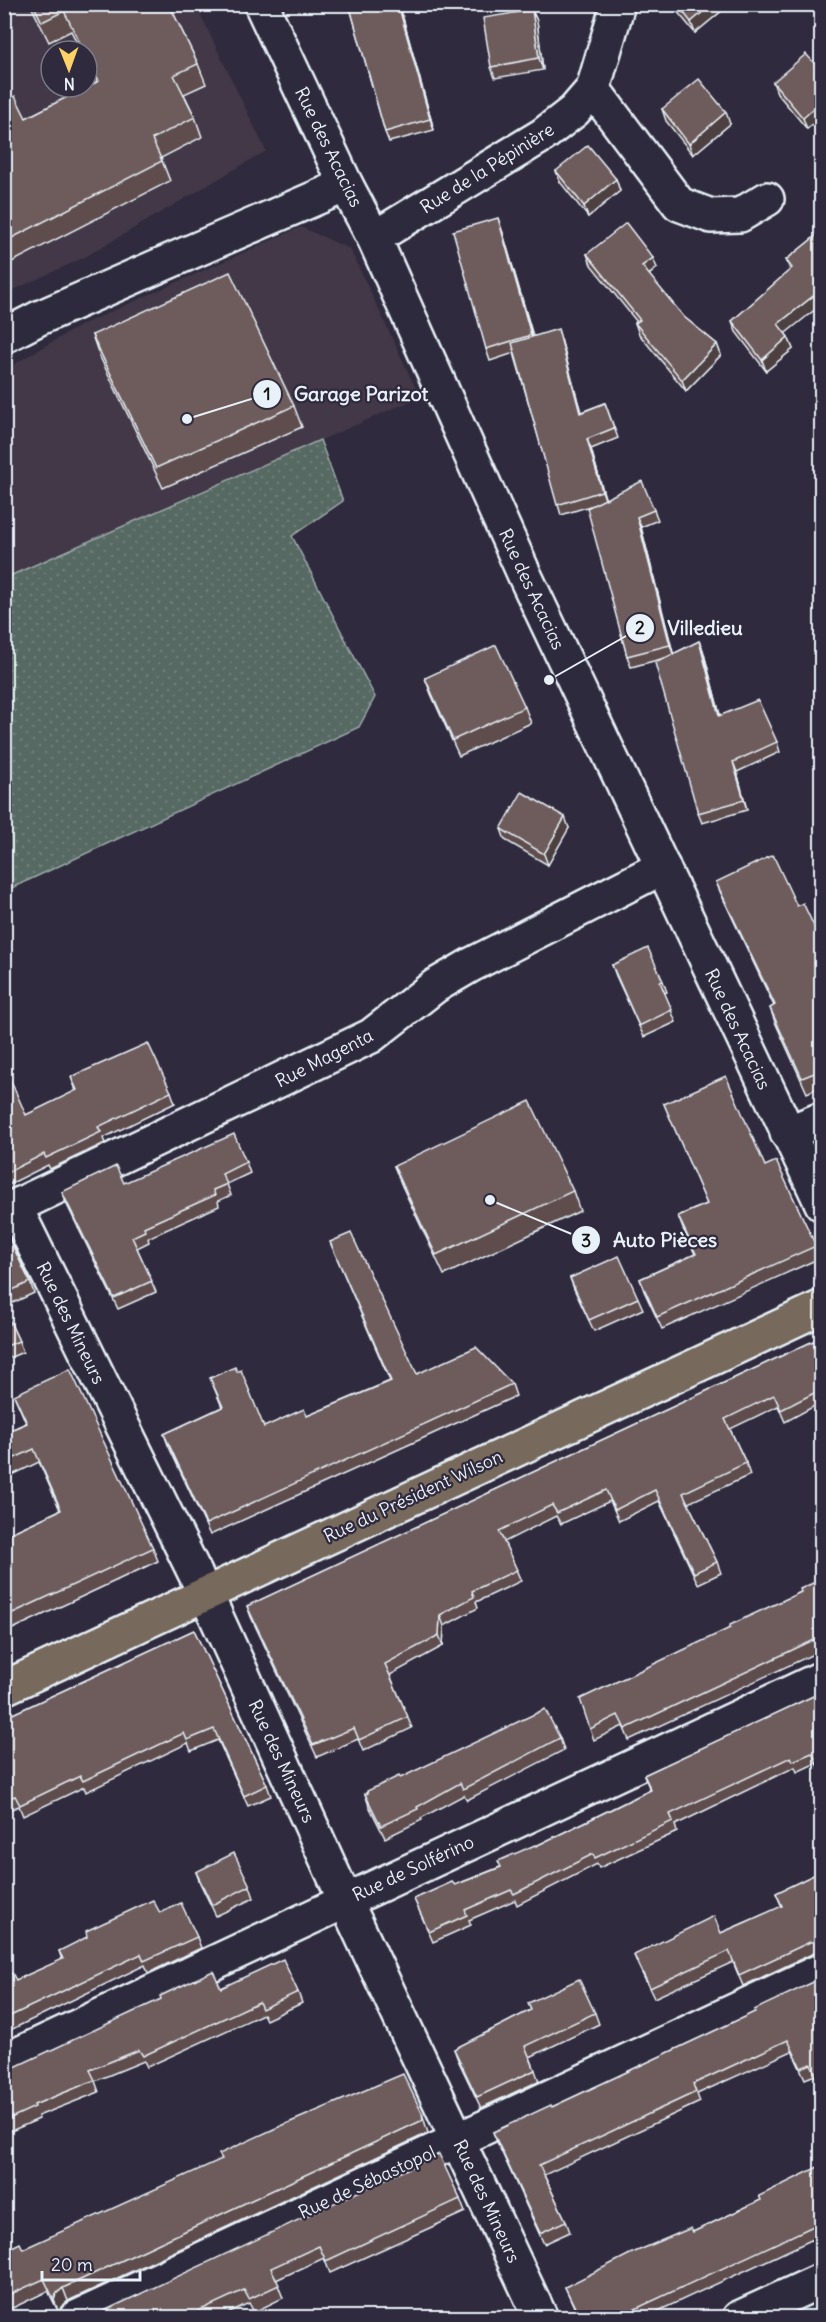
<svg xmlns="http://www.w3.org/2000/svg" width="826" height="2322" font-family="Delius,sans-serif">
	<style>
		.built { fill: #423946; fill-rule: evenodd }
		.grass { fill: url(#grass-dots); stroke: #9fadad; stroke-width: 1.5 }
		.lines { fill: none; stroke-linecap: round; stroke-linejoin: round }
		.minor-casing { stroke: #e8f1f8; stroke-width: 38 }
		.major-casing { stroke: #e8f1f8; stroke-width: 38 }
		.minor { stroke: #2f2a3d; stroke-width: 33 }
		.major { stroke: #77695c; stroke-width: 33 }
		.wall { fill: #5f4e4e; stroke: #e8f1f8; stroke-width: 1.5 }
		.shaded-wall { fill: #4d4040; stroke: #e8f1f8; stroke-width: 1.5 }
		.building { fill: #6e5b5b; stroke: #e8f1f8; stroke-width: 1.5 }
		.labels { text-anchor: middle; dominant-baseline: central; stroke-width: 4.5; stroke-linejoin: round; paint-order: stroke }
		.street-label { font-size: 18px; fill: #e8f1f8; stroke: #2f2a3d }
		.leader { fill: none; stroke: #e8f1f8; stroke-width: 2 }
		.callout-dot { fill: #e8f1f8; stroke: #2f2a3d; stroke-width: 2 }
		.mark-label { font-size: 18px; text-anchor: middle; font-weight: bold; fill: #111 }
		.callout-label { font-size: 20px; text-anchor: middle; font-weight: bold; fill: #e8f1f8; stroke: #2f2a3d; stroke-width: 4.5; stroke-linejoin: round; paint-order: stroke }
	</style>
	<defs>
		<pattern id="grass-dots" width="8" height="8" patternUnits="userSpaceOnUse" patternTransform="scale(1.5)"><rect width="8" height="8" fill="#566962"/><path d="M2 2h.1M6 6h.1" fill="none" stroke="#6e7f79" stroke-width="1.8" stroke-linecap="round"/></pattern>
	</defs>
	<rect width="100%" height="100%" fill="#2f2a3d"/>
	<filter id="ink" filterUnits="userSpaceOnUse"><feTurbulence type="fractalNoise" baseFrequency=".0167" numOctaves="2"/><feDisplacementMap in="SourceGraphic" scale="12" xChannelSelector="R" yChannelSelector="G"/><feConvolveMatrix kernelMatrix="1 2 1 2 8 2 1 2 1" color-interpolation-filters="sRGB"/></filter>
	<g filter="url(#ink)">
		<g class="built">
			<path d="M 4,5 L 196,5 L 266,151 L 85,257 L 5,294 ZM 51,51 L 87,51 L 87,87 L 51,87 Z"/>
			<polygon points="301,227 350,249 420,397 5,578 4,370 81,325"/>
		</g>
		<polygon class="grass" points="320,440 343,501 292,536 375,697 359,727 5,891 5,578"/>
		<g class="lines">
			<defs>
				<g id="minor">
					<polyline points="261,4 346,185 374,238 525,576 822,1204"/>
					<polyline points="593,89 679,204 711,216 740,215 767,199"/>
					<polyline points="374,238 543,135 574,111 593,89 618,4"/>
					<polyline points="4,336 39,318 156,267 346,185"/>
					<polyline points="787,1133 822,1119"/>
					<polyline points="15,1207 215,1614 345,1900 541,2318"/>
					<polyline points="4,1212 371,1036 435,986 471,965 663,867"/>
					<polyline points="4,2061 822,1678"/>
					<polyline points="76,2318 822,1970"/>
					<polyline points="739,2318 822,2280"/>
				</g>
				<polyline id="major" points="4,1688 822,1307"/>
			</defs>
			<use href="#minor" class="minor-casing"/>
			<use href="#major" class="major-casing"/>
			<use href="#minor" class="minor"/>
			<use href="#major" class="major"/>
		</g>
		<g class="wall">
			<polygon points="30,4 169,4 198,64 206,84 184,94 195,117 202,137 161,158 170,181 4,266 4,102 26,118 97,82 87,63 87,51 81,51 71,31 49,42"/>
			<polygon points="349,4 406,4 400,7 434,130 389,142 385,132"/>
			<polygon points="671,4 730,4 695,33"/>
			<polygon points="532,10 537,21 543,70 495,78 491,67"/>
			<polygon points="822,72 822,116 807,129 777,93 773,82"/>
			<polygon points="662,109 730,124 693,155 666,121"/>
			<polygon points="556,171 616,179 620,191 588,217 560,182"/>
			<polygon points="502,230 533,336 561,339 581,412 605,403 618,438 591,449 605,499 654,510 658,520 641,527 673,654 699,641 703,650 720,716 777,742 780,752 737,772 747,810 702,823 698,813 665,658 631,667 627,656 590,506 561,515 514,353 490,361 486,349"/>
			<polygon points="822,231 822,304 785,333 788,337 793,349 766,371 736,332 732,321 790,270 786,260"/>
			<polygon points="587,254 657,268 649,275 684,317 717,344 721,355 686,391 639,334 635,323 637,322 591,265"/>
			<polygon points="92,335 294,406 302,427 163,488 99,355"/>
			<polygon points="425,678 525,707 531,723 459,756 431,694"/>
			<polygon points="569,828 548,865 505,840 501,829"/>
			<polygon points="716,882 797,906 822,943 822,1086 807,1093 775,1022 770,1008 774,1006 722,896"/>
			<polygon points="612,965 663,981 667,992 664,993 676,1022 644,1037 616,976"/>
			<polygon points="71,1077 171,1092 175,1103 103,1138 105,1143 50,1169 48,1165 4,1187 4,1082 26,1115 76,1091"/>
			<polygon points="664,1104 765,1166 816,1246 820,1258 662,1329 644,1291 640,1279 695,1254 683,1229 678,1216 707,1204"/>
			<polygon points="246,1162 250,1173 227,1184 231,1195 218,1201 219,1206 148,1238 149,1242 137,1248 156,1292 118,1309 66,1203 62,1192 124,1183"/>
			<polygon points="394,1166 573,1191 580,1211 444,1275 402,1186"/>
			<polygon points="4,1228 30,1282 34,1293 4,1307"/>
			<polygon points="330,1242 417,1374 512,1384 516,1396 210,1535 168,1445 164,1434 222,1407 210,1378 264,1427 307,1416 390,1381"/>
			<polygon points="570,1278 638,1298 643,1309 594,1331 574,1289"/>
			<polygon points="4,1309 19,1341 23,1352 4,1360"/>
			<polygon points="822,1337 822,1402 785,1422 778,1406 730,1429 746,1463 750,1475 688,1503 717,1562 721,1573 698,1584 659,1501 619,1521 610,1501 561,1524 556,1516 504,1542 521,1581 476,1602 478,1608 444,1626 443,1646 390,1675 412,1728 363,1751 358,1739 317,1757 251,1617 247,1606"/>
			<polygon points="14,1395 153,1548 158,1561 4,1633 4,1536 60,1510 39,1462 4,1479 4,1433 26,1423"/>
			<polygon points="822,1579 822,1650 629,1740 623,1726 594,1740 590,1729 730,1628 801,1592"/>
			<polygon points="194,1630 267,1785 271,1796 248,1806 218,1740 191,1751 188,1743 86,1792 84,1787 23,1816 19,1806 4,1812 4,1718"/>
			<polygon points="822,1692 822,1775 816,1763 797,1772 795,1767 675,1825 677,1832 599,1868 597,1864 517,1905 515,1900 469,1920 471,1925 433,1942 414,1899 455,1885 500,1867 536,1846 650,1790 644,1775"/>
			<polygon points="560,1738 564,1750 467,1800 464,1795 421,1818 422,1820 385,1838 369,1806 365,1794 400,1778"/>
			<polygon points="822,1871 822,1952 814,1953 743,1986 733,1962 654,1998 638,1965 634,1955 721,1933 744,1923 782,1907 776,1893"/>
			<polygon points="196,1872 250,1886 254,1898 216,1916 200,1883"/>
			<polygon points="160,1913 197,1937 201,1948 148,1973 145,1965 4,2033 4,1976 16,1980 62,1960 59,1951"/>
			<polygon points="822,1978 822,2089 815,2075 805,2079 792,2051 697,2094 700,2102 544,2175 566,2221 570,2232 544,2244 497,2142 493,2132 552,2107 755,2012"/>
			<polygon points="221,1988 298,1992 302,2003 266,2020 263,2014 147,2067 144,2061 95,2081 99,2092 38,2116 39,2119 4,2134 4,2072"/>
			<polygon points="528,2003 595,2013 599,2024 530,2057 539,2081 481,2108 458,2060 454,2049 531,2010"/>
			<polygon points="422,2113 428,2133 68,2301 61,2307 59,2313 48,2291 4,2312 4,2251 23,2249"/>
			<polygon points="822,2165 822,2235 643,2318 579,2318 565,2287 693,2232 761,2200"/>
			<polygon points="460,2199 465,2212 330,2273 324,2258 276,2280 283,2298 254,2312 249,2303 217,2318 89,2318"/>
		</g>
		<g class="shaded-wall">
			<polygon points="398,4 399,4 434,130 430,119"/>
			<polygon points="712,4 730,4 695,33 691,22"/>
			<polygon points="532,10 537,21 543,70 539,58"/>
			<polygon points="822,101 822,116 807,129 803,118"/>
			<polygon points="726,112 730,124 693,155 689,144"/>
			<polygon points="616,179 620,191 588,217 584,206"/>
			<polygon points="498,218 502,230 536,347 531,335"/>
			<polygon points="653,258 657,268 646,277 642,266"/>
			<polygon points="822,289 822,304 782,336 778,324"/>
			<polygon points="558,329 561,339 583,423 580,413"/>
			<polygon points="788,337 793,349 766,371 762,360"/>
			<polygon points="717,344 721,355 686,391 682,380"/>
			<polygon points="587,439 591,449 606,501 602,491"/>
			<polygon points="637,517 641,527 674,656 670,645"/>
			<polygon points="699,641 703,650 723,726 719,716"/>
			<polygon points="733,762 737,772 747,810 744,800"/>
			<polygon points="565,817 569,828 548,865 544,854"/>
			<polygon points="440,1615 444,1626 443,1646 439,1635"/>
			<polygon points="63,2288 68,2301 61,2307 59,2313 54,2300 56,2294"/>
		</g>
		<g class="building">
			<polygon points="33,4 169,4 198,64 174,75 195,117 152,139 162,161 4,242 4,102 15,96 26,118 99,81 87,57 87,51 84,51 64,11 42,22"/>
			<polygon points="349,4 398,4 430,119 385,132"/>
			<polygon points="677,4 712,4 691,22"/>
			<polygon points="532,10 539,58 491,67 483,18"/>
			<polygon points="806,54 822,72 822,101 803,118 773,82"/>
			<polygon points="699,79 726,112 689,144 662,109"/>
			<polygon points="588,145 616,179 584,206 556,171"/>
			<polygon points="498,218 531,335 486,349 453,231"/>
			<polygon points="626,223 653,258 642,266 684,317 717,344 682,380 635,323 640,320 587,254"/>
			<polygon points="822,231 822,289 778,324 788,337 762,360 732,321 792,268 786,260"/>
			<polygon points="230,272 294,406 156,468 92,335"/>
			<polygon points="558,329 580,413 605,403 614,428 587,439 602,491 557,505 512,343"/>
			<polygon points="642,481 654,510 637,517 670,645 627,656 587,508"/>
			<polygon points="699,641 719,716 758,700 777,742 733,762 744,800 698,813 655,663"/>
			<polygon points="496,645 525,707 453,740 425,678"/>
			<polygon points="522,792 565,817 544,854 501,829"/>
			<polygon points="773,855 797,906 803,903 822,943 822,1070 802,1078 770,1008 775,1005 716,882"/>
			<polygon points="648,948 663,981 660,982 672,1010 639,1026 612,965"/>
			<polygon points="148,1043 171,1092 98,1127 101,1132 46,1158 44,1154 4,1174 4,1082 10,1079 26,1115 77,1090 71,1077"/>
			<polygon points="726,1076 765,1166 776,1161 816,1246 657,1317 640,1279 696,1254 678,1216 707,1204 664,1104"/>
			<polygon points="530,1101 573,1191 436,1255 394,1166"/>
			<polygon points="234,1134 246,1162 222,1174 227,1184 213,1190 215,1195 144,1227 145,1231 132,1237 152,1281 114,1298 62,1192 116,1166 124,1183"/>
			<polygon points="4,1228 30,1282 4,1294"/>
			<polygon points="351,1233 417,1374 476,1347 512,1384 206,1524 164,1434 223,1407 210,1378 235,1367 237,1372 241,1370 264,1427 304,1409 307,1416 391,1381 330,1242"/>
			<polygon points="619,1256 638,1298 589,1320 570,1278"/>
			<polygon points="4,1309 19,1341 4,1347"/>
			<polygon points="822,1337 822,1389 781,1410 774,1395 725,1419 746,1463 683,1493 717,1562 694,1573 655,1490 615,1510 606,1490 557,1513 552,1505 499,1531 517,1570 472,1591 474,1597 440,1615 439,1635 385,1664 408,1717 359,1740 354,1728 313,1745 247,1606"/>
			<polygon points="70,1369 153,1548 4,1617 4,1536 61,1510 34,1449 4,1463 4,1433 27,1423 14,1395"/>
			<polygon points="822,1579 822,1636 625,1729 618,1715 590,1729 580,1699 730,1628 730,1625 801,1592 800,1589"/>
			<polygon points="194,1630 267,1785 244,1796 214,1729 187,1740 184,1733 83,1781 80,1776 20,1805 15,1796 4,1800 4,1718"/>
			<polygon points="822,1692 822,1769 820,1769 812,1753 793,1761 791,1757 670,1814 673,1821 595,1858 593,1854 514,1894 511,1890 465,1910 467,1915 429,1932 414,1899 452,1882 455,1885 501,1867 498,1861 535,1845 536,1846 651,1790 644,1775"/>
			<polygon points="545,1709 560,1738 463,1789 460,1783 417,1807 418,1809 381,1826 365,1794 368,1793 367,1791 399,1776 400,1778"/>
			<polygon points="234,1853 250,1886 212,1905 196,1872"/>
			<polygon points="822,1871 822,1941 819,1941 810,1942 739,1975 729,1951 650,1988 634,1955 714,1916 721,1933 744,1923 782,1906 776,1893"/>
			<polygon points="153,1900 160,1913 181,1903 197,1937 144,1961 141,1954 4,2019 4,1976 12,1973 16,1980 63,1959 59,1951 87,1937 86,1931"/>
			<polygon points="283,1959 298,1992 262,2009 259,2002 143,2056 139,2050 90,2070 95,2080 34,2105 35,2107 4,2121 4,2072 161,1999 160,1996 213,1971 221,1988"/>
			<polygon points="822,1978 822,2076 818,2078 811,2064 801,2068 788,2040 693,2084 696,2092 539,2165 566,2221 540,2233 493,2132 551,2105 552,2107 755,2012 754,2010"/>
			<polygon points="579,1979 595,2013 525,2046 535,2070 477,2097 454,2049 531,2010 528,2003"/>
			<polygon points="403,2074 422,2113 423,2120 63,2288 56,2294 54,2300 44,2279 4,2297 4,2251 20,2243 23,2249 222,2159 219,2154 274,2129"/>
			<polygon points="439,2154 460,2199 326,2261 319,2246 271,2268 279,2285 249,2299 244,2290 196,2312 199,2318 89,2318"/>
			<polygon points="822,2165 822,2222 616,2318 580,2318 565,2287 630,2254 691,2228 693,2232 761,2200 759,2196"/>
		</g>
	</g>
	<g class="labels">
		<g class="street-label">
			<text transform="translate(329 147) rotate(64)">Rue des Acacias</text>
			<text transform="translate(487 168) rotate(-32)">Rue de la Pépinière</text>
			<text transform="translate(532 589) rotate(65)">Rue des Acacias</text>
			<text transform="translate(738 1029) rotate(65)">Rue des Acacias</text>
			<text transform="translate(324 1058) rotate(-27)">Rue Magenta</text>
			<text transform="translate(71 1323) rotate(64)">Rue des Mineurs</text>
			<text transform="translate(413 1496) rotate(-25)">Rue du Président Wilson</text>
			<text transform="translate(282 1761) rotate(65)">Rue des Mineurs</text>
			<text transform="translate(413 1868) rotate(-25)">Rue de Solférino</text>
			<text transform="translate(367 2182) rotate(-25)">Rue de Sébastopol</text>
			<text transform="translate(487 2201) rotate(65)">Rue des Mineurs</text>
		</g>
	</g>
	<path class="leader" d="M187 419L267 394M549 680L640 628M490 1200L586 1240"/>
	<g class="callout-dot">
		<circle cx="187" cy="419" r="6"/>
		<circle cx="549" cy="680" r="6"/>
		<circle cx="490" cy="1200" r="6"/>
		<circle cx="267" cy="394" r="15"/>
		<circle cx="640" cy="628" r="15"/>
		<circle cx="586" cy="1240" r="15"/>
	</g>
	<g class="mark-label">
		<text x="267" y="400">1</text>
		<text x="640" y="634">2</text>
		<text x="586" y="1247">3</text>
	</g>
	<g class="callout-label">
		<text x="361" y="401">Garage Parizot</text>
		<text x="705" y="635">Villedieu</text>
		<text x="665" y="1247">Auto Pièces</text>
	</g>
	<rect width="826" height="2322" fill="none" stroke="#2f2a3d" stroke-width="24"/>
	<rect x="12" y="12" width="802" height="2298" fill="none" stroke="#e8f1f8" stroke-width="2" filter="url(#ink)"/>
	<g transform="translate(69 69) rotate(179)"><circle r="28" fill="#2f2a3d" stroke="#797a88" stroke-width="1.5"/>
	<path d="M0-4.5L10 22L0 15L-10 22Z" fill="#ffd166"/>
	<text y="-9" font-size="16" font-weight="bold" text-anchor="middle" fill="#e8f1f8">N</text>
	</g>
	<path d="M42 2271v9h98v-9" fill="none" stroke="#e8f1f8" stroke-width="3"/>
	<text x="51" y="2271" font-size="18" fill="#e8f1f8" stroke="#2f2a3d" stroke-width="4.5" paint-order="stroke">20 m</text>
</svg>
